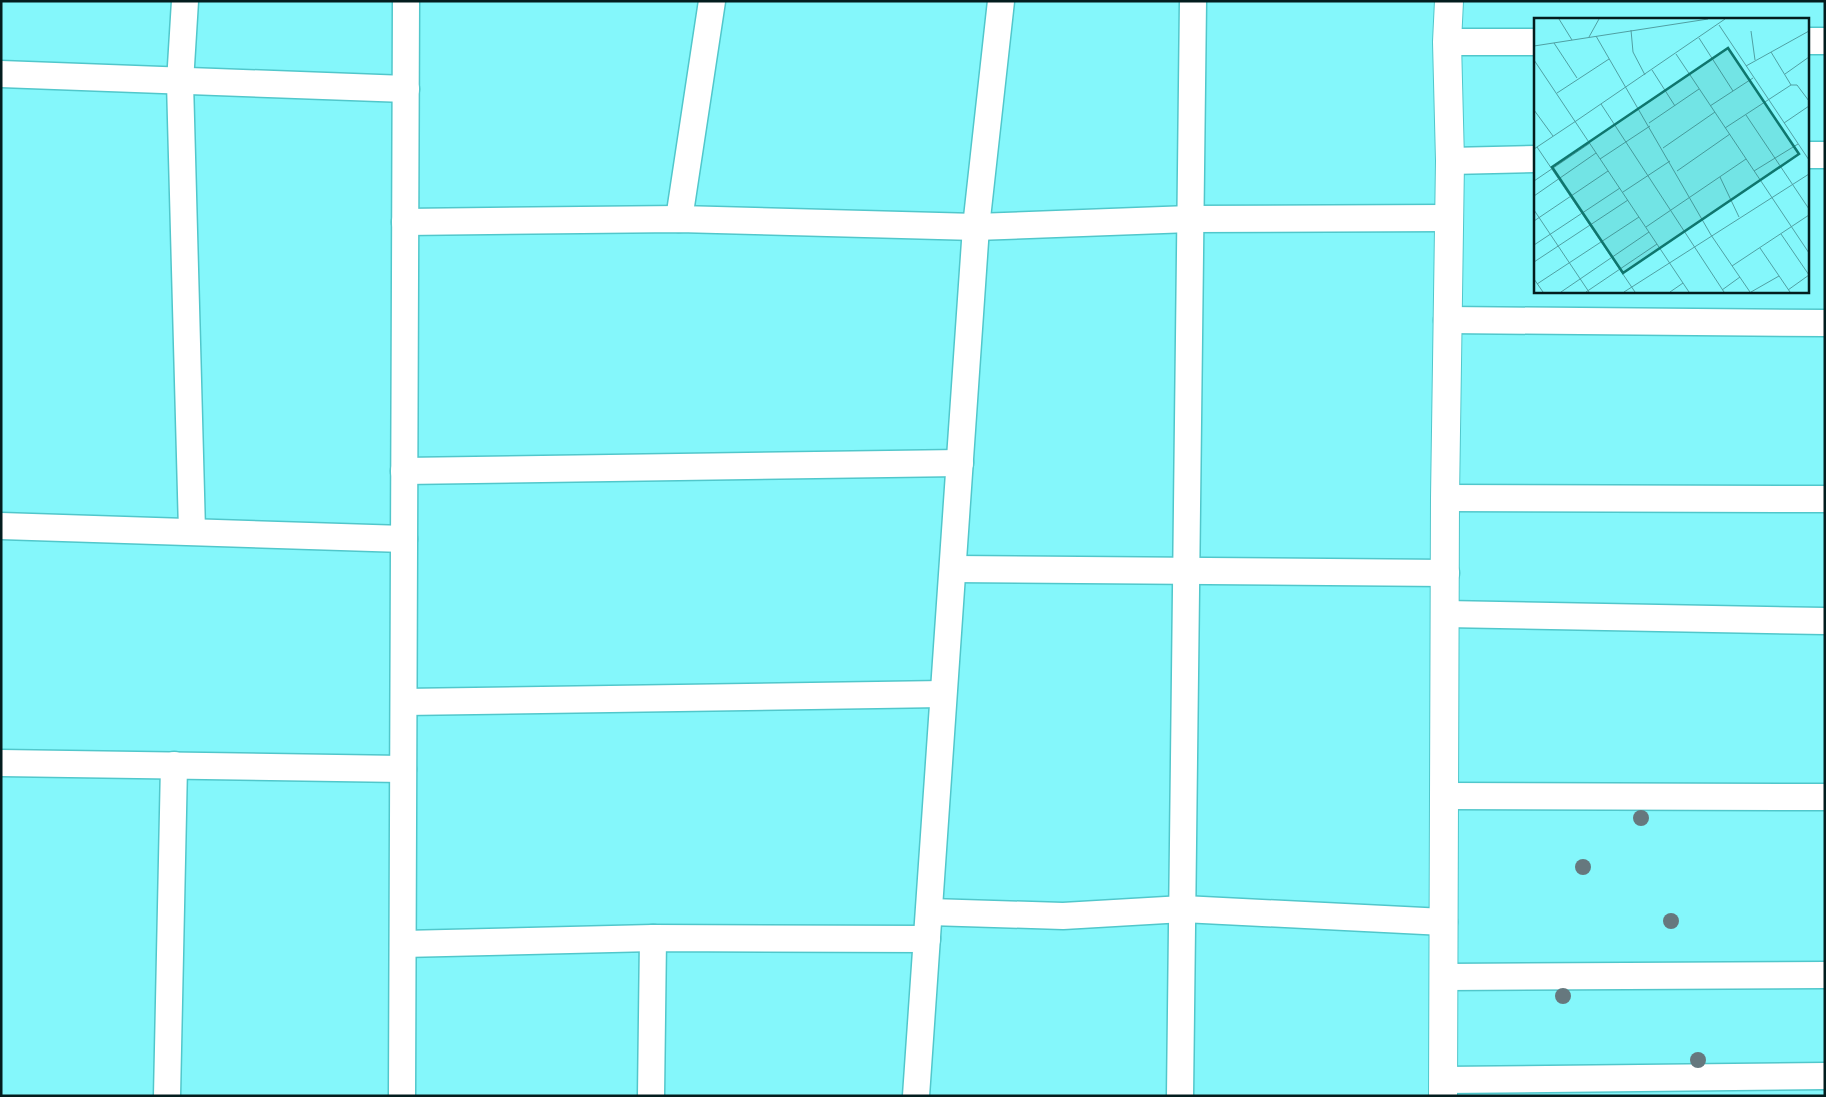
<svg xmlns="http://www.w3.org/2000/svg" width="1826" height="1097" font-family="'Titillium Web',sans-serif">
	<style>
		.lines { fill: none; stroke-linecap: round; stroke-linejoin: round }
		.street-casing { stroke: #51c7cb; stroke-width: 29 }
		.secondary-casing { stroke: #51c7cb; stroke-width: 30 }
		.street { stroke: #fff; stroke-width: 26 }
		.secondary { stroke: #fff; stroke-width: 28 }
		.tree { fill: #66787e }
		.inset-road { fill: none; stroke: #50a0a3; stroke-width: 1 }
		.view { fill: #0f766e; fill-opacity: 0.15; stroke: #0f766e; stroke-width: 2.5 }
		.inset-edge { fill: none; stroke: #031d1e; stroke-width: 2.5 }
	</style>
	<rect width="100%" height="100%" fill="#84f7fb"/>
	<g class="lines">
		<defs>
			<g id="street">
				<polyline points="185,1 180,82 192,531"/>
				<polyline points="1807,41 1825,41"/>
				<polyline points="1447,42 1535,42"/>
				<polyline points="1,74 406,89"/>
				<polyline points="1807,155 1825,155"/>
				<polyline points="1450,161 1535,159"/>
				<polyline points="679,219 712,1"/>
				<polyline points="405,222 679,219 976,227 1190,219 1447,218"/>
				<polyline points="1447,320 1825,323"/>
				<polyline points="404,471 960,463"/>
				<polyline points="1445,498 1825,499"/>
				<polyline points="1,526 404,539"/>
				<polyline points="953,569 1446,573"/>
				<polyline points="1446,614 1825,621"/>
				<polyline points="404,702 943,694"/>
				<polyline points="1,763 403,769"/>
				<polyline points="1446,796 1825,797"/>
				<polyline points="930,912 1063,916 1183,909 1444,922"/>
				<polyline points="403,944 653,938 927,939"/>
				<polyline points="1445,977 1825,975"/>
				<polyline points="1444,1080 1825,1076"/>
				<polyline points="167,1096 174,765"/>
				<polyline points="402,1096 406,1"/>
				<polyline points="651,1096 653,938"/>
				<polyline points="916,1096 976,227 1001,1"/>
				<polyline points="1180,1096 1193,1"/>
			</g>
			<polyline id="secondary" points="1443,1096 1445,498 1450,161 1447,42 1449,1"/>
		</defs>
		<use href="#street" class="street-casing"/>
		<use href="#secondary" class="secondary-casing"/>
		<use href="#street" class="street"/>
		<use href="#secondary" class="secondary"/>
	</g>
	<g class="tree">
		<circle cx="1641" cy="818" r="8"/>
		<circle cx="1583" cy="867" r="8"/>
		<circle cx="1671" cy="921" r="8"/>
		<circle cx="1563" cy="996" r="8"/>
		<circle cx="1698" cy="1060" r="8"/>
	</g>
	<g transform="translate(1534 18)">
		<rect width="275" height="275" fill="#84f7fb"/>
		<path class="inset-road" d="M 25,1 L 38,22M 185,7 L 275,142M 97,12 L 99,34 L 111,57M 217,13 L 221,42M 62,18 L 177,217 L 216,274M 55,19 L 65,1M 165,20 L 199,73M 20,25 L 43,60M 0,28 L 174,1M 237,34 L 257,67M 142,36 L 275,235M 0,42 L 155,274M 212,48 L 275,13M 118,52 L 141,88M 251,56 L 275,39M 23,75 L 75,41M 67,86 L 190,274M 176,88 L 219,60M 0,92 L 19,118M 212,97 L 275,191M 42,103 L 191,1M 115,105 L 165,71M 250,105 L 275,88M 191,110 L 257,67 L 263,67 L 275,83M 3,129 L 101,274M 129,130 L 181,94M 0,131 L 42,103M 66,141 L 116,108M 143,153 L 196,116M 220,153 L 264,126M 186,159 L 205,199M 0,163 L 56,125M 89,174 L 136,143M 0,178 L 62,135M 0,192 L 55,274M 0,203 L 74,153M 112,209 L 212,141M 247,216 L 275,257M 0,227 L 86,170M 226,230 L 256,274M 0,244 L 94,182M 198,248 L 275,197M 0,261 L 9,274M 3,266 L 105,199M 188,272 L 206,259M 254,272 L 275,257M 27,274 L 115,214M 52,274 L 123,226M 90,274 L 275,156M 136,274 L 149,265M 217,274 L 245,258"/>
		<path class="view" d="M 194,30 L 265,136 L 89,255 L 18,149 Z"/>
		<rect width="275" height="275" class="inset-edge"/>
	</g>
	<rect width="1826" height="1097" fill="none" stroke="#031d1e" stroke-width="5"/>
</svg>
